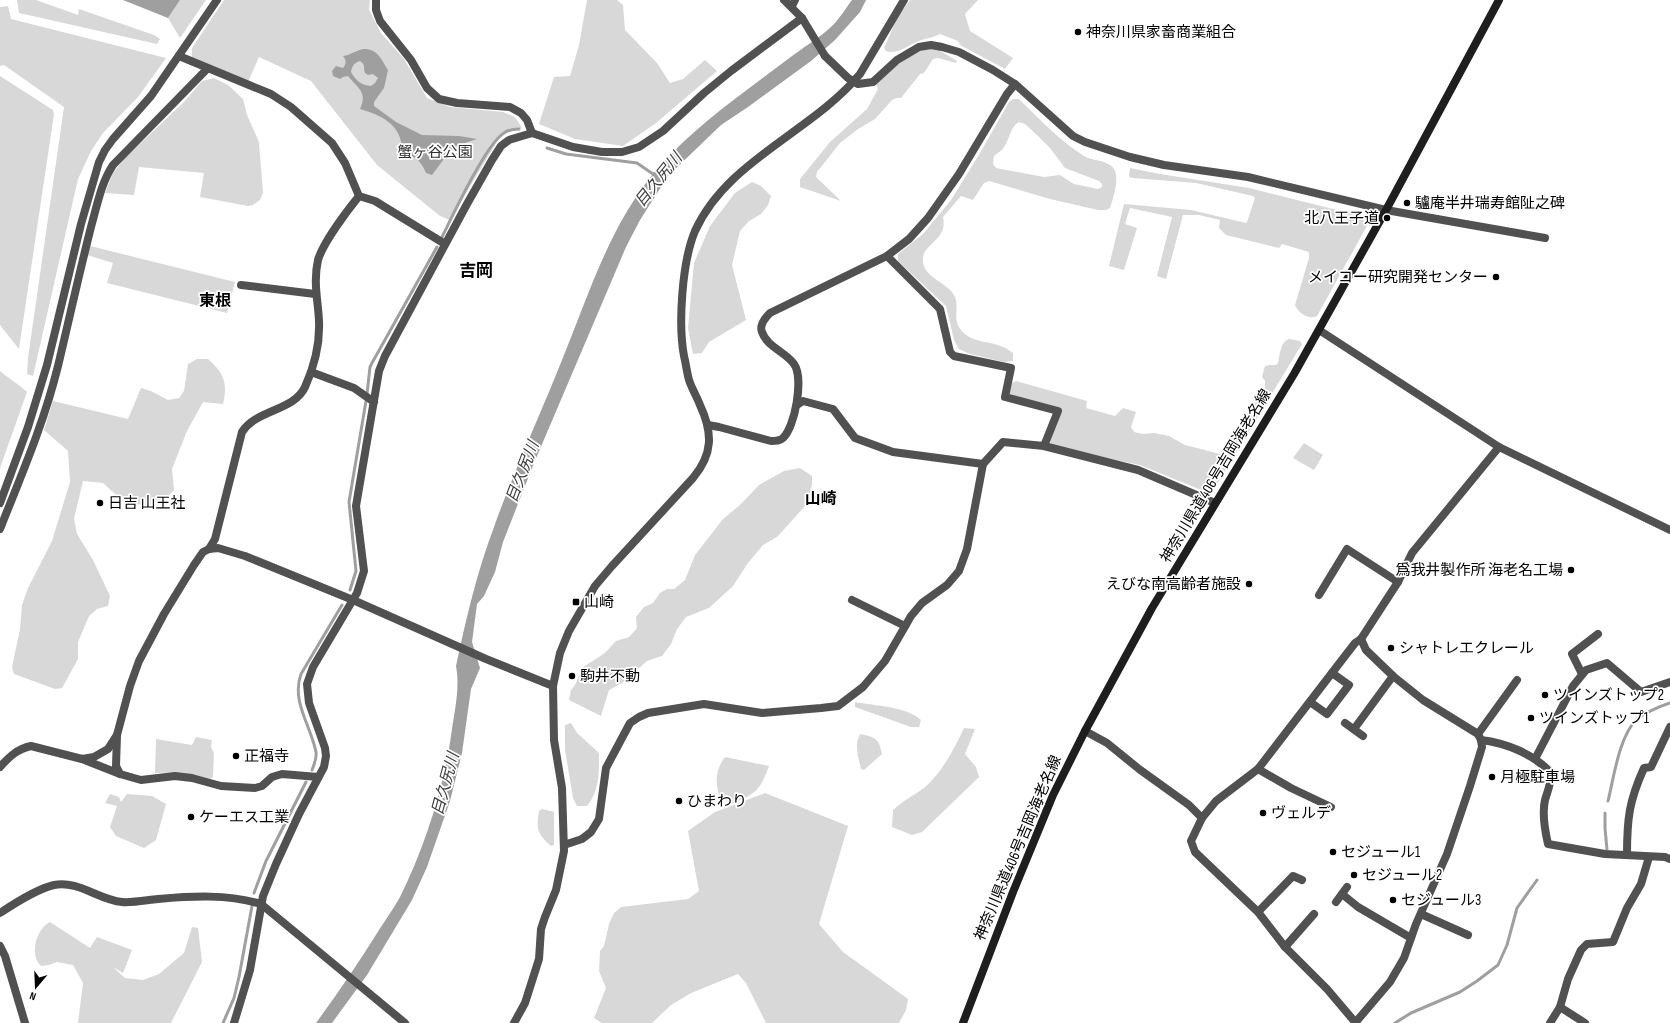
<svg xmlns="http://www.w3.org/2000/svg" width="1670" height="1023" font-family="'Sofia Sans Condensed','Noto Sans JP',sans-serif">
	<style>
		.green { fill: #d8d8d8; fill-rule: evenodd }
		.water { fill: #9f9f9f; fill-rule: evenodd }
		.lines { fill: none; stroke-linecap: round; stroke-linejoin: round }
		.stream { stroke: #9f9f9f; stroke-width: 3 }
		.minor { stroke: #515151; stroke-width: 8 }
		.tertiary { stroke: #515151; stroke-width: 8 }
		.secondary { stroke: #1e1e1e; stroke-width: 8 }
		.poi-dot { fill: #000; stroke: #fff; stroke-width: 1.5 }
		.labels { text-anchor: middle; dominant-baseline: central; stroke-width: 3.5; stroke-linejoin: round; paint-order: stroke }
		.poi-label { font-size: 15px; fill: #000; stroke: #fff; text-anchor: start }
		.park-label { font-size: 15px; fill: #2f2f2f; stroke: #fff }
		.street-label { font-size: 15px; fill: #000; stroke: #fff }
		.water-label { font-size: 16px; font-style: italic; fill: #404040; stroke: #fff }
		.neighbourhood-label { font-size: 16px; font-weight: bold; fill: #000; stroke: #fff }
		.quarter-label { font-size: 17px; font-weight: bold; fill: #000; stroke: #fff }
	</style>
	<rect width="100%" height="100%" fill="#fff"/>
	<g class="green">
		<polygon points="17,0 36,0 78,15 79,9 154,35 160,39 157,44 19,13"/>
		<polygon points="180,0 206,0 180,38 168,18"/>
		<polygon points="224,0 370,0 369,10 381,33 404,59 427,98 450,107 503,112 515,117 522,128 502,133 450,220 440,216 377,165 311,81 259,57 248,82 192,59 192,48"/>
		<polygon points="587,0 617,0 623,5 625,30 657,63 670,83 683,79 705,60 717,71 656,123 623,146 575,139 539,124 554,77 570,76 579,45"/>
		<path d="M 910,0 L 978,0 L 965,14 L 970,31 L 1013,58 L 1005,69 L 960,45 L 958,41 L 940,34 C 933,38 926,38 919,41 C 908,45 898,55 886,51 L 884,48 L 897,18 Z"/>
		<polygon points="8,6 11,19 166,58 138,97 103,133 91,151 78,179 33,376 27,374 28,358 64,107 4,65 0,66 0,7"/>
		<path d="M 929,48 L 939,50 L 957,61 L 956,63 L 938,58 L 933,59 L 924,73 L 920,74 L 901,98 L 896,98 L 892,100 L 875,119 L 858,129 L 840,143 L 817,172 L 816,177 L 841,201 L 800,187 L 800,179 L 830,142 L 867,109 L 878,89 L 876,84 C 892,69 908,54 929,48 Z"/>
		<polygon points="0,76 53,110 54,114 19,349 0,325"/>
		<polygon points="214,78 228,85 243,99 247,115 259,142 263,193 260,200 253,205 248,206 200,197 204,173 139,167 134,195 105,193 113,173 125,158 184,102 202,81"/>
		<path d="M 1013,99 L 1019,99 C 1039,119 1059,140 1084,156 C 1092,161 1109,160 1114,169 C 1120,178 1113,199 1110,208 L 1106,210 L 1098,210 L 1050,199 L 989,181 L 984,183 L 973,200 L 961,196 L 943,217 C 948,240 924,243 923,258 C 921,278 949,282 955,297 C 960,309 950,321 965,334 C 976,343 990,341 1003,347 C 1006,348 1010,351 1013,353 L 1013,361 L 1004,362 L 970,354 L 959,349 L 954,340 L 946,306 L 898,261 L 898,254 L 923,234 L 951,200 L 980,153 L 1009,102 ZM 1019,122 L 1025,124 L 1038,136 L 1050,148 L 1065,168 L 1099,181 L 1102,184 L 1102,187 L 1098,189 L 1074,184 L 1060,175 L 1044,177 L 996,168 L 993,164 L 994,156 C 997,153 1002,151 1004,147 C 1010,139 1010,127 1019,122 Z"/>
		<path d="M 1130,168 L 1160,174 L 1249,188 L 1361,216 L 1367,226 L 1317,316 C 1309,320 1298,313 1295,305 L 1309,258 L 1309,252 L 1282,244 L 1279,248 L 1226,235 L 1219,228 L 1220,220 L 1199,215 L 1183,215 L 1166,279 L 1157,276 L 1172,217 L 1130,208 L 1125,224 L 1137,228 L 1124,270 L 1109,266 L 1124,204 L 1191,210 L 1246,223 L 1247,222 L 1255,198 L 1253,196 L 1196,183 L 1133,178 L 1129,177 Z"/>
		<polygon points="752,182 761,186 771,196 768,205 761,214 749,221 740,231 732,265 746,320 709,342 702,353 693,354 688,328 694,263 710,226 735,193"/>
		<polygon points="90,246 235,282 227,313 107,283 113,263 87,255"/>
		<path d="M 1289,339 L 1300,341 L 1302,344 L 1211,494 L 1140,465 L 1052,447 L 1050,441 L 1062,410 L 1011,396 L 1009,393 L 1012,383 L 1016,381 L 1087,401 L 1086,408 L 1115,416 L 1123,408 L 1136,412 L 1131,427 L 1134,432 L 1143,434 L 1154,433 L 1169,436 L 1185,445 L 1224,455 C 1237,444 1224,430 1248,424 L 1257,397 L 1262,394 L 1265,388 L 1265,381 L 1262,377 L 1265,366 L 1269,365 L 1276,365 L 1278,363 C 1280,355 1280,342 1289,339 Z"/>
		<path d="M 197,359 L 208,359 C 224,373 228,383 223,404 L 203,402 L 187,431 L 172,469 L 174,490 L 162,503 L 150,506 L 124,502 L 103,483 L 83,481 L 74,519 L 77,534 L 93,560 L 110,596 L 108,606 L 97,609 L 89,616 L 78,642 L 78,659 L 62,688 L 55,689 L 14,674 L 12,667 L 20,629 L 22,605 L 28,588 L 52,541 L 70,482 L 68,451 L 44,430 L 53,401 L 128,419 L 141,388 L 151,391 L 168,400 L 179,398 L 184,391 L 188,364 Z"/>
		<path d="M 0,371 C 9,379 19,384 27,392 L 0,468 Z"/>
		<polygon points="1304,443 1323,455 1314,470 1293,458"/>
		<polygon points="800,468 812,476 812,485 806,505 777,537 763,545 748,563 733,586 709,608 686,617 677,629 671,644 662,656 647,661 622,683 609,690 601,716 569,700 571,690 575,685 583,667 605,653 616,641 629,637 637,628 636,617 644,607 653,603 660,593 667,589 674,589 685,580 695,555 723,519 740,505 759,485 784,471"/>
		<path d="M 855,702 C 876,706 905,706 921,720 L 919,727 L 911,727 L 855,707 Z"/>
		<path d="M 571,723 L 577,733 L 599,753 C 599,772 600,790 587,806 L 577,806 L 573,798 L 565,750 L 565,725 Z"/>
		<path d="M 964,728 L 975,729 L 965,754 L 976,767 L 979,777 L 922,832 L 912,835 L 892,827 L 893,810 C 904,800 913,796 924,788 C 942,773 954,749 964,728 Z"/>
		<path d="M 860,734 C 875,737 879,738 882,754 L 864,770 L 861,769 C 858,756 854,745 860,734 Z"/>
		<path d="M 196,737 L 212,740 L 211,747 L 214,753 L 213,777 L 210,779 C 190,773 176,772 155,773 L 156,739 L 192,745 Z"/>
		<path d="M 725,757 L 769,766 C 760,790 756,794 733,803 L 720,798 C 715,783 715,770 725,757 Z"/>
		<polygon points="765,793 848,826 819,924 843,952 908,999 906,1010 899,1023 766,1023 746,983 738,974 691,993 671,1005 652,1023 602,1023 594,1018 606,988 599,971 600,951 604,946 609,924 614,913 621,907 688,899 699,891 688,831 715,812"/>
		<polygon points="110,794 119,797 121,802 127,794 152,796 166,804 156,840 144,848 116,836 110,827 117,806 105,803"/>
		<path d="M 542,809 L 554,812 L 554,845 L 551,846 C 537,834 536,828 539,811 Z"/>
		<path d="M 50,922 L 90,948 L 97,937 L 132,950 L 123,973 L 113,967 L 125,978 L 143,980 L 159,974 L 184,953 L 192,927 L 198,928 L 202,962 L 171,1023 L 78,1023 L 83,983 L 73,965 L 57,962 L 49,965 L 41,966 C 29,955 36,929 50,922 Z"/>
	</g>
	<g class="water">
		<polygon points="123,0 180,0 168,18"/>
		<path d="M 852,0 L 866,0 L 860,12 L 835,40 L 811,61 L 748,107 L 721,125 L 668,176 L 640,220 L 626,247 L 534,463 L 503,542 L 495,572 L 484,596 L 477,604 L 472,642 L 480,668 L 471,689 L 462,753 L 450,801 L 427,867 L 412,900 L 367,975 L 332,1023 L 316,1023 C 338,993 359,962 379,930 C 386,919 394,908 400,897 C 425,847 445,784 452,729 C 455,709 460,687 456,666 C 466,619 477,572 494,527 C 514,470 540,416 562,360 C 589,294 611,221 659,167 C 696,125 743,93 788,59 C 802,48 820,38 833,25 C 840,18 846,8 852,0 Z"/>
		<path d="M 364,49 C 378,49 381,59 388,70 L 384,88 L 374,102 L 374,106 L 396,122 L 422,135 L 459,136 L 477,139 L 456,146 L 449,152 L 432,175 L 426,173 C 419,156 414,160 402,149 C 401,124 381,115 360,109 C 368,93 358,88 348,76 L 343,77 L 340,79 L 333,76 L 332,71 L 336,66 L 343,68 C 347,63 346,60 343,56 C 351,55 356,50 364,49 ZM 360,61 C 366,65 363,67 365,73 L 368,75 L 373,74 L 378,78 L 375,83 L 371,86 C 361,85 356,81 351,72 C 352,66 354,63 360,61 ZM 433,145 L 439,145 L 442,148 L 440,152 L 431,158 L 428,156 L 427,154 Z"/>
	</g>
	<g class="lines">
		<g class="stream">
			<polyline points="547,148 566,154 637,163 653,174 656,173"/>
			<path d="M 442,237 C 453,215 486,144 504,133 C 508,130 515,129 519,129"/>
			<polyline points="367,394 370,367 372,363 437,247"/>
			<polyline points="350,590 356,571 349,502 366,401"/>
			<path d="M 312,770 C 314,765 317,758 316,752 C 311,726 291,701 301,674 L 342,605"/>
			<path d="M 1608,801 C 1614,777 1619,736 1637,719 C 1644,713 1661,706 1670,703"/>
			<polyline points="1605,813 1605,828 1607,850"/>
			<polyline points="254,893 266,861 306,782"/>
			<polyline points="223,1023 234,998 239,977 252,906"/>
			<polyline points="1395,1023 1411,1013 1460,992 1477,981 1498,965 1507,945 1517,908 1537,880"/>
		</g>
		<g class="minor">
			<polyline points="376,0 376,10 380,21 411,60 427,88 439,99 457,103 510,107 521,113 527,120 532,133"/>
			<polyline points="792,6 795,0"/>
			<polyline points="179,56 271,94 291,107 332,143 345,163 359,196 375,201 445,244"/>
			<polyline points="825,56 848,78 858,84 873,82 897,60 919,47 931,45 942,47 959,52 993,70 1015,84 1073,136 1085,142 1130,157 1164,165 1248,177 1386,210 1545,238"/>
			<polyline points="887,256 940,309 950,352 954,356 1011,368 1005,397 1058,411 1044,446"/>
			<polyline points="241,285 315,294"/>
			<polyline points="1319,330 1499,447 1670,530"/>
			<polyline points="311,372 354,388 374,402"/>
			<polyline points="797,405 803,401 833,409 855,438 893,452 983,464"/>
			<path d="M 708,425 L 719,427 L 771,441 C 776,441 780,441 783,438 C 795,427 804,378 794,364 C 786,352 767,347 762,332 C 759,325 765,318 770,313 L 887,256 L 909,239 L 928,218 L 959,174 L 1007,94 L 1015,84"/>
			<path d="M 0,529 C 21,476 44,423 58,366 C 69,320 79,274 91,227 C 97,206 101,183 113,165 L 207,69"/>
			<path d="M 209,549 L 215,539 L 242,432 C 257,409 294,411 305,387 C 314,367 320,343 319,321 C 318,300 313,282 318,260 C 323,243 347,211 359,196"/>
			<polyline points="1319,595 1347,549 1398,582"/>
			<polyline points="852,600 905,626"/>
			<polyline points="1582,674 1572,654 1598,634"/>
			<polyline points="1310,702 1327,714 1349,685 1332,673"/>
			<polyline points="1345,723 1363,736"/>
			<polyline points="1354,729 1393,676"/>
			<polyline points="1085,731 1107,743 1139,769 1189,805 1202,818"/>
			<polyline points="1478,734 1517,680"/>
			<polyline points="117,735 116,766 120,774"/>
			<path d="M 1481,740 C 1506,743 1534,754 1551,773 C 1551,784 1548,790 1545,800 C 1542,813 1545,831 1548,844 L 1605,854 L 1665,857 L 1670,859"/>
			<polyline points="82,759 120,774 141,780 175,776 192,778 221,786 255,788 262,786 272,777 282,774 318,777"/>
			<polyline points="1535,759 1573,686 1586,670 1607,663 1641,692 1670,682"/>
			<polyline points="1258,769 1291,788 1331,807"/>
			<polyline points="564,845 582,839 591,832 599,819 606,768 630,723 639,717 648,713 704,704 762,713 821,708 838,706 863,687 885,661 911,616 922,603 947,585 959,571 967,549 983,464 1003,442 1044,446 1138,470 1215,503"/>
			<path d="M 1627,855 C 1627,819 1629,801 1644,768 L 1651,767 L 1670,727"/>
			<polyline points="1342,894 1358,907 1411,938"/>
			<polyline points="1336,902 1347,887"/>
			<polyline points="1258,912 1293,876 1302,880"/>
			<path d="M 0,913 C 15,903 37,889 54,885 C 78,880 99,900 122,902 C 133,903 147,900 158,899 C 192,896 228,894 261,904 L 405,1023"/>
			<polyline points="1421,914 1468,935"/>
			<polyline points="0,946 5,956 25,1023"/>
			<polyline points="1285,947 1314,914"/>
			<polyline points="1560,1007 1585,1023"/>
			<polyline points="1355,1022 1327,989 1285,947 1258,912 1195,852 1191,841 1202,818 1216,801 1258,769 1355,643 1361,639 1398,582 1412,553 1499,447"/>
			<polyline points="234,1023 250,970 263,896 276,864 299,814 324,767 326,756 325,748 309,703 307,684 313,667 357,593 364,571 356,506 379,371 385,356 467,204 492,160 501,146 509,140 532,133 573,147 602,152 622,152 639,147 663,131 704,93 731,71 802,18"/>
			<polyline points="1355,1023 1390,982 1404,958 1416,924 1447,854 1470,786 1482,747 1481,740 1478,734 1423,700 1393,676 1366,650 1361,639"/>
			<polyline points="1550,1023 1560,1007 1568,979 1581,950 1587,944 1613,942 1627,908 1641,884 1649,857"/>
		</g>
		<g class="tertiary">
			<polyline points="784,0 802,18 825,56"/>
			<polyline points="0,503 28,427 47,365 81,224 99,162 105,150 113,139 151,96 217,0"/>
			<path d="M 0,767 C 9,757 17,749 31,746 L 82,759 L 94,757 L 108,749 L 117,735 L 130,686 L 139,661 L 164,614 L 194,565 L 203,552 L 209,549 L 218,548 L 245,556 L 353,600 L 486,659 L 553,686"/>
			<path d="M 514,1023 L 525,1003 L 539,959 L 541,929 L 545,917 L 556,890 L 564,851 L 562,788 L 554,740 L 553,686 L 560,653 L 569,631 L 595,586 L 612,566 L 693,478 C 713,454 713,433 700,405 C 697,397 692,389 689,380 C 687,373 686,364 684,356 C 678,324 682,262 695,231 C 727,160 812,132 860,74 L 904,0"/>
		</g>
		<polyline class="secondary" points="963,1023 1013,892 1053,795 1085,731 1152,608 1294,374 1386,210 1499,0"/>
	</g>
	<g class="poi-dot">
		<circle cx="1078" cy="32" r="4"/>
		<circle cx="1407" cy="203" r="4"/>
		<circle cx="1387" cy="218" r="4"/>
		<circle cx="1496" cy="277" r="4"/>
		<circle cx="100" cy="503" r="4"/>
		<circle cx="1571" cy="570" r="4"/>
		<circle cx="1249" cy="584" r="4"/>
		<rect x="572" y="598" width="8" height="8" rx="2"/>
		<circle cx="1391" cy="648" r="4"/>
		<circle cx="572" cy="676" r="4"/>
		<circle cx="1545" cy="695" r="4"/>
		<circle cx="1531" cy="718" r="4"/>
		<circle cx="236" cy="756" r="4"/>
		<circle cx="1492" cy="777" r="4"/>
		<circle cx="679" cy="801" r="4"/>
		<circle cx="1263" cy="813" r="4"/>
		<circle cx="191" cy="817" r="4"/>
		<circle cx="1333" cy="852" r="4"/>
		<circle cx="1354" cy="875" r="4"/>
		<circle cx="1393" cy="900" r="4"/>
	</g>
	<g class="labels">
		<g class="poi-label">
			<text x="1086" y="32">神奈川県家畜商業組合</text>
			<text x="1415" y="203">驢庵半井瑞寿館阯之碑</text>
			<text x="1379" y="218" text-anchor="end">北八王子道</text>
			<text x="1488" y="277" text-anchor="end">メイコー研究開発センター</text>
			<text x="108" y="503">日吉 山王社</text>
			<text x="1563" y="570" text-anchor="end">爲我井製作所 海老名工場</text>
			<text x="1241" y="584" text-anchor="end">えびな南高齢者施設</text>
			<text x="584" y="602">山崎</text>
			<text x="1399" y="648">シャトレエクレール</text>
			<text x="580" y="676">駒井不動</text>
			<text x="1553" y="695">ツインズトップ2</text>
			<text x="1539" y="718">ツインズトップ1</text>
			<text x="244" y="756">正福寺</text>
			<text x="1500" y="777">月極駐車場</text>
			<text x="687" y="801">ひまわり</text>
			<text x="1271" y="813">ヴェルデ</text>
			<text x="199" y="817">ケーエス工業</text>
			<text x="1341" y="852">セジュール1</text>
			<text x="1362" y="875">セジュール2</text>
			<text x="1401" y="900">セジュール3</text>
		</g>
		<g class="park-label">
			<text x="435" y="152">蟹ヶ谷公園</text>
		</g>
		<g class="street-label">
			<text transform="translate(1216 476) rotate(-59)">神奈川県道406号吉岡海老名線</text>
			<text transform="translate(1018 848) rotate(-67)">神奈川県道406号吉岡海老名線</text>
		</g>
		<g class="water-label">
			<text transform="translate(659 180) rotate(-51)">目久尻川</text>
			<text transform="translate(523 472) rotate(-69)">目久尻川</text>
			<text transform="translate(446 784) rotate(-75)">目久尻川</text>
		</g>
		<g class="neighbourhood-label">
			<text x="215" y="301">東根</text>
			<text x="821" y="499">山崎</text>
		</g>
		<g class="quarter-label">
			<text x="476" y="271">吉岡</text>
		</g>
	</g>
	<g transform="translate(36 987) rotate(199)" stroke="#ffffff" stroke-width="3" paint-order="stroke">
	<path d="M0-3L7 15L0 10L-7 15Z" fill="#000000"/>
	<text y="-6" font-size="11" font-weight="bold" text-anchor="middle" fill="#000000">N</text>
	</g>
</svg>
